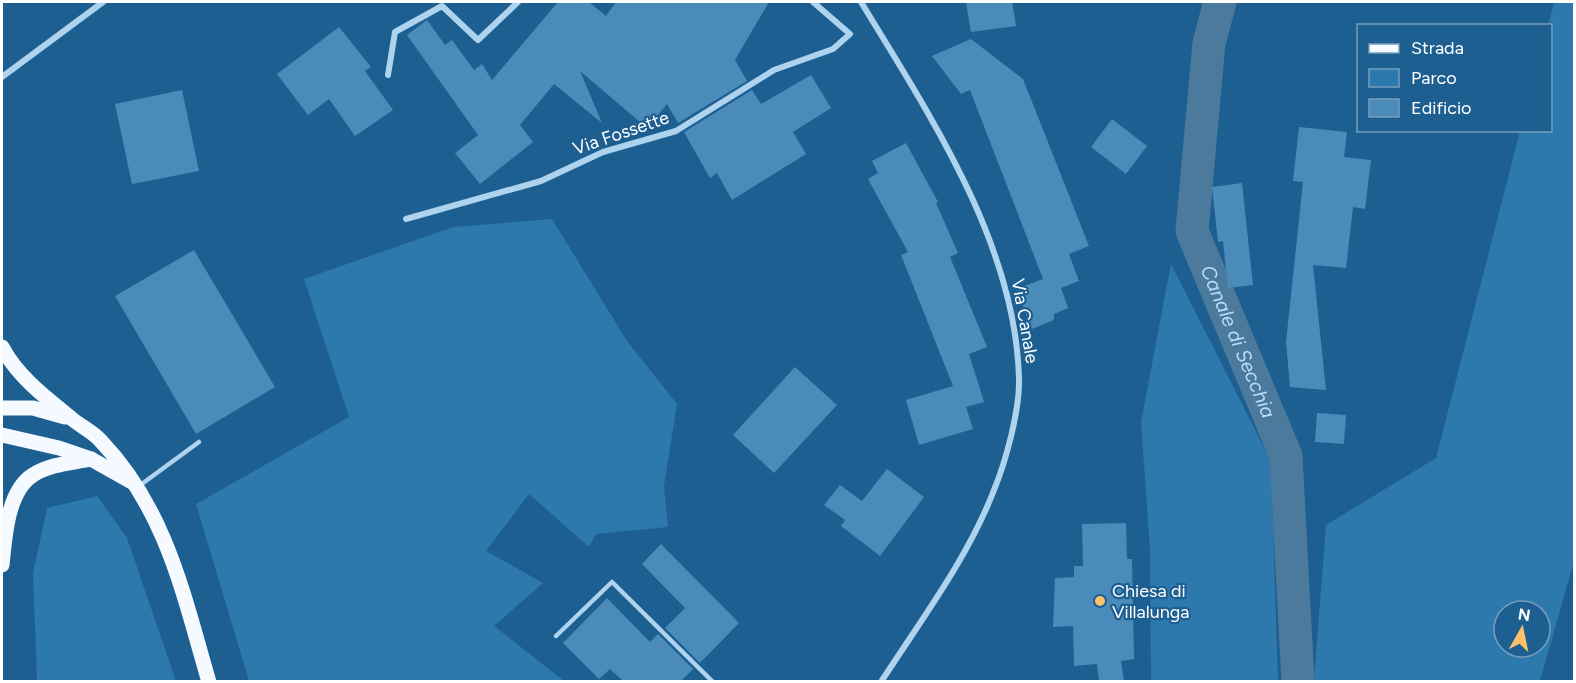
<svg xmlns="http://www.w3.org/2000/svg" width="1576" height="683" font-family="Figtree,sans-serif">
	<style>
		.green { fill: #2d78ad; fill-rule: evenodd }
		.lines { fill: none; stroke-linecap: round; stroke-linejoin: round }
		.canal { stroke: #4c7a9d; stroke-width: 33 }
		.building { fill: #4a8bba }
		.service { stroke: #add3ee; stroke-width: 4.5 }
		.minor { stroke: #add3ee; stroke-width: 6 }
		.primary { stroke: #f4faff; stroke-width: 15 }
		.poi-dot { fill: #fdc06b; stroke: #1d5f91; stroke-width: 2 }
		.labels { text-anchor: middle; dominant-baseline: central; stroke-width: 4.5; stroke-linejoin: round; paint-order: stroke }
		.street-label { font-size: 18px; fill: #fff; stroke: #1d5f91 }
		.poi-label { font-size: 18px; fill: #fff; stroke: #1d5f91; text-anchor: start }
		.water-label { font-size: 20px; font-style: italic; fill: #b9dcf5; stroke: #1d5f91 }
	</style>
	<rect width="100%" height="100%" fill="#1d5f91"/>
	<g class="green">
		<path d="M 1554,2 L 1574,2 L 1574,561 L 1540,681 L 1314,681 L 1326,525 L 1436,458 L 1520,131 L 1550,130 L 1550,26 L 1548,25 ZM 1504,611 L 1540,611 L 1540,647 L 1504,647 Z"/>
		<polygon points="552,219 627,341 677,404 664,486 668,527 596,534 589,547 529,494 486,551 543,583 494,626 564,681 249,681 196,504 349,417 304,279 453,227"/>
		<polygon points="1171,264 1271,461 1278,681 1151,681 1150,550 1141,422"/>
		<polygon points="97,496 127,538 176,681 37,681 33,573 47,508"/>
	</g>
	<g class="lines">
		<path class="canal" id="s1" d="M 1220,2 L 1209,43 L 1192,231 L 1286,456 L 1298,682"/>
	</g>
	<g class="building">
		<polygon points="558,2 589,2 606,16 616,2 769,2 735,60 747,81 678,123 667,104 647,128 580,71 602,123 554,84 520,125 533,142 480,184 455,153 478,135 407,35 427,20 445,45 452,40 474,70 482,64 492,80"/>
		<polygon points="966,2 1012,2 1016,26 971,32"/>
		<polygon points="339,27 371,67 365,71 393,110 355,136 329,99 308,115 277,74"/>
		<polygon points="971,39 1023,79 1089,246 1069,254 1079,281 1061,288 1068,308 1054,314 1054,320 1032,329 1016,289 1043,279 970,90 961,94 932,56"/>
		<polygon points="811,75 831,108 793,132 806,154 732,200 717,173 710,178 684,132 752,90 761,104"/>
		<polygon points="182,90 199,171 132,184 115,104"/>
		<polygon points="1112,119 1147,146 1126,174 1091,147"/>
		<polygon points="1299,127 1347,132 1344,157 1371,160 1365,209 1353,207 1346,268 1313,265 1326,390 1290,387 1286,342 1303,182 1293,181"/>
		<polygon points="906,143 938,202 936,203 958,253 950,257 987,347 969,354 984,402 966,407 973,429 919,445 906,400 953,386 901,255 908,252 868,179 878,173 872,161"/>
		<polygon points="1242,183 1253,285 1228,288 1223,241 1218,242 1212,187"/>
		<polygon points="194,250 275,387 196,434 115,296"/>
		<polygon points="795,367 837,405 774,473 733,435"/>
		<polygon points="1317,413 1346,415 1344,444 1315,442"/>
		<polygon points="887,469 924,497 880,556 841,526 845,520 824,505 840,485 862,501"/>
		<polygon points="1126,523 1127,559 1132,559 1134,659 1121,661 1124,681 1099,681 1097,664 1074,666 1073,626 1053,627 1055,578 1074,577 1074,566 1083,566 1082,524"/>
		<polygon points="661,544 739,623 700,663 665,628 685,608 642,564"/>
		<polygon points="607,598 650,642 658,634 693,669 681,681 623,681 610,669 599,679 563,643"/>
	</g>
	<g class="lines">
		<g class="service">
			<polyline points="139,486 199,442"/>
			<polyline points="556,636 612,582 713,682"/>
		</g>
		<g class="minor">
			<path d="M 861,2 C 929,114 1016,244 1019,379 C 1020,409 1006,461 994,490 C 968,558 921,620 881,682"/>
			<polyline points="388,75 395,32 442,6 478,40 518,2"/>
			<polyline points="2,77 103,2"/>
			<polyline points="406,219 541,181 603,152 676,131 774,70 833,49 850,34 813,2"/>
		</g>
		<g class="primary">
			<path d="M 2,347 C 17,376 46,398 71,418 C 80,426 92,431 100,440 C 166,509 183,593 209,682"/>
			<polyline points="2,408 33,408 65,417"/>
			<polyline points="2,435 59,448 91,459 130,481"/>
			<path d="M 2,565 C 5,538 7,491 33,475 C 50,464 72,463 91,459"/>
		</g>
	</g>
	<circle class="poi-dot" cx="1100" cy="601" r="6"/>
	<g class="labels">
		<g class="street-label">
			<text transform="translate(621 133) rotate(-19)">Via Fossette</text>
			<text transform="translate(1025 321) rotate(80)">Via Canale</text>
		</g>
		<g class="poi-label">
			<text x="1112" y="591">Chiesa di<tspan x="1112" dy="21">Villalunga</tspan></text>
		</g>
		<g class="water-label">
			<text stroke="none"><textPath href="#s1" startOffset="351">Canale di Secchia</textPath></text>
		</g>
	</g>
	<rect width="1576" height="683" fill="none" stroke="#ffffff" stroke-width="6"/>
	<rect x="1357" y="24" width="195" height="108" fill="#1d5f91" stroke="#779fbd" stroke-width="1.5"/>
	<rect x="1369" y="44" width="30" height="9" fill="#f4faff" stroke="#779fbd" stroke-width="1.5"/>
	<text x="1411" y="54" font-size="18" fill="#ffffff">Strada</text>
	<rect x="1369" y="69" width="30" height="18" fill="#2d78ad" stroke="#779fbd" stroke-width="1.5"/>
	<text x="1411" y="84" font-size="18" fill="#ffffff">Parco</text>
	<rect x="1369" y="99" width="30" height="18" fill="#4a8bba" stroke="#779fbd" stroke-width="1.5"/>
	<text x="1411" y="114" font-size="18" fill="#ffffff">Edificio</text>
	<g transform="translate(1522 629) rotate(9)"><circle r="28" fill="#1d5f91" stroke="#779fbd" stroke-width="1.5"/>
	<path d="M0-4.5L10 22L0 15L-10 22Z" fill="#fdc06b"/>
	<text y="-9" font-size="16" font-weight="bold" text-anchor="middle" fill="#ffffff">N</text>
	</g>
</svg>
